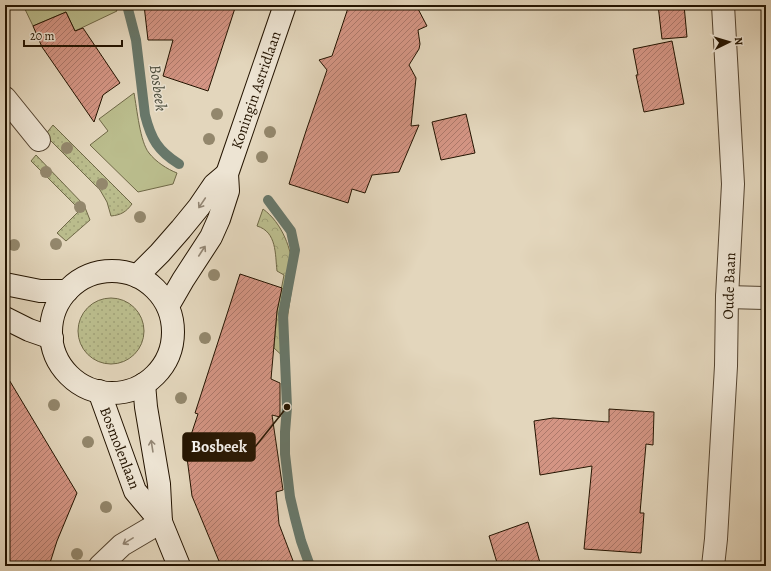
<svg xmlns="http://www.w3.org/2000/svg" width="771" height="571" font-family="Alegreya,serif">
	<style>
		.grass { fill: url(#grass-dots); stroke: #6f6846 }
		.forest { fill: url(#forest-crowns); stroke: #6f6846 }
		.garden { fill: #babc8c; stroke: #6f6846 }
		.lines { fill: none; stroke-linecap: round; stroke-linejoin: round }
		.stream { stroke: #687769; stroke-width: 10 }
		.building { fill: url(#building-hatch); stroke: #241401 }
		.minor-casing { stroke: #544430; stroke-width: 24 }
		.secondary-casing { stroke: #241401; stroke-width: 24 }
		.minor { stroke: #ede4d3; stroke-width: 22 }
		.secondary { stroke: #ede4d3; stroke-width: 22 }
		.tree { fill: #93876c }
		.oneway { stroke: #938674 }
		.labels { text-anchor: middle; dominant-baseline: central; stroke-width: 3; stroke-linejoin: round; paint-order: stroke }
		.street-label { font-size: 15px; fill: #241401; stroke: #ede4d3 }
		.water-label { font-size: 16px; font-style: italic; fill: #4c4e3e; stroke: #ede4d3 }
		.leader { fill: none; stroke: #241401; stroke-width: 1.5 }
		.callout-dot { fill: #241401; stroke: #ede4d3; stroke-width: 1.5 }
		.callout { fill: #241401; stroke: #241401; stroke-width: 1.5 }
		.callout-label { font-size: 16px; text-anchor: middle; font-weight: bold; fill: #fff }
	</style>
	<defs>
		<pattern id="grass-dots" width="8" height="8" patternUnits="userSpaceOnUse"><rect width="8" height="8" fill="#babc8c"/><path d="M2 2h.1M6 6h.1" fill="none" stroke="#a0a177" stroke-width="1.8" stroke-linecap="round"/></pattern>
		<pattern id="forest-crowns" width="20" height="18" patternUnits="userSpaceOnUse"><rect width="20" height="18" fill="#babc8c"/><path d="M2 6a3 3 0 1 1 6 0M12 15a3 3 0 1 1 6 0" fill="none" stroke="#a0a177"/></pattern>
		<pattern id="building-hatch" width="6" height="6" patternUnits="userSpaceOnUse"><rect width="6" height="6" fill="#d49584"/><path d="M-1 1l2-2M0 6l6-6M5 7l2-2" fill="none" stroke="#ac786a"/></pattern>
	</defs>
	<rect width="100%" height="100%" fill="#e3d6bc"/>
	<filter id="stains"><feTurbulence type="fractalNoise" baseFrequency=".005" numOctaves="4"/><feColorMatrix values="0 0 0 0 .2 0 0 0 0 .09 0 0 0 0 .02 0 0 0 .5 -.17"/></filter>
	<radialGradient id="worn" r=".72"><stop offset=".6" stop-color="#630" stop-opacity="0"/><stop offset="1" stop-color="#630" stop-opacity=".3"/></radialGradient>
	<g class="grass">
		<path d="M 53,125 L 132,204 C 126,212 121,215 111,216 L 107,202 L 100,190 L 45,135 Z"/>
		<polygon points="36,155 84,205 90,220 66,241 57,233 80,210 31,161"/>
		<circle cx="111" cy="331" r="33"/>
	</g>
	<path class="forest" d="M 263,209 C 282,223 292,249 293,272 C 293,289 288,307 287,324 C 286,336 287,348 288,361 L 274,348 L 277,311 L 284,275 L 277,271 C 275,254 277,232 257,226 Z"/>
	<g class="garden">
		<polygon points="23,5 114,5 117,11 75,31 66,12 33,26"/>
		<path d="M 134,93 C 137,109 140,142 149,153 C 156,162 167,169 177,173 L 173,184 L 138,192 L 90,145 L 108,131 L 99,119 Z"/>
	</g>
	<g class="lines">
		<g class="stream">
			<path d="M 127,5 L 136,40 L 145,115 C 151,139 158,151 179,164"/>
			<polyline points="268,200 291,231 295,250 283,314 287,407 285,432 285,454 290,497 295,518 301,541 310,566"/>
		</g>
	</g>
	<g class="building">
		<polygon points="144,5 236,5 208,91 163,76 173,40 148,40"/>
		<polygon points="349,5 416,5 427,26 418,30 420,44 419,49 409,65 416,78 411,126 419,125 399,172 372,175 365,193 352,189 348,203 289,184 306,131 327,70 319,60 332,56"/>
		<polygon points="658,5 684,5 687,37 662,39"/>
		<polygon points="66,12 75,31 83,28 120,83 103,95 94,122 42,47 33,26"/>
		<polygon points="672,41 684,104 644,112 636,75 638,75 633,49"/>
		<polygon points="466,114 475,153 441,160 432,122"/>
		<polygon points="240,274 282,288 277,311 271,379 280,383 280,417 272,415 283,490 276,492 279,524 295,566 221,566 192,496 186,450 198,414 195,413"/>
		<polygon points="5,373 77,493 57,541 49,566 5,566"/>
		<polygon points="609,409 654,412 653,445 646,444 640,513 644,513 641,553 584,549 592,466 540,475 534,421 553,418 609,422"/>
		<polygon points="528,522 541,566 498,566 489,536"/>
	</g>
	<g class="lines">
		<defs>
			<g id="minor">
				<polyline points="5,98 39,140"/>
				<polyline points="727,297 766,298"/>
				<polyline points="100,566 122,545 161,522"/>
				<polyline points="713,566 716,539 726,366 727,297 733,184 723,5"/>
			</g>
			<g id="secondary">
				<circle cx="112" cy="332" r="61"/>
				<polyline points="137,276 160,253 181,229 199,207 214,185 227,174"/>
				<polyline points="5,284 40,291 67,291"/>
				<polyline points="168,306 183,280 211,237 219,219 228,191 227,174 285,5"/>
				<polyline points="5,318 29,330 52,338"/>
				<polyline points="144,384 146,407 159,484 161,522"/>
				<polyline points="99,391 135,491 161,522 179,566"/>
			</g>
		</defs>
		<use href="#minor" class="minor-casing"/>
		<use href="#secondary" class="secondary-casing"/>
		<use href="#minor" class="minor"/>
		<use href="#secondary" class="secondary"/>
	</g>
	<g class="tree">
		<circle cx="217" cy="114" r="6"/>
		<circle cx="270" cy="132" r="6"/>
		<circle cx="209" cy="139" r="6"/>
		<circle cx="67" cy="148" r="6"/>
		<circle cx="262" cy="157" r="6"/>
		<circle cx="46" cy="172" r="6"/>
		<circle cx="102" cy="184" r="6"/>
		<circle cx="80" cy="207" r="6"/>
		<circle cx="140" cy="217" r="6"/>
		<circle cx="56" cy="244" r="6"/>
		<circle cx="14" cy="245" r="6"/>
		<circle cx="214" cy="275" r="6"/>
		<circle cx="205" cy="338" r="6"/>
		<circle cx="181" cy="398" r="6"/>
		<circle cx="54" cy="405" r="6"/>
		<circle cx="88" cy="442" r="6"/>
		<circle cx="106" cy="507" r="6"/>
		<circle cx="77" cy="554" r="6"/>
	</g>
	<defs><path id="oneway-shaft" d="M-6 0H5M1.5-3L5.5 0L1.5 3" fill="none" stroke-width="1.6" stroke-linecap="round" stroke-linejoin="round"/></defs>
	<g class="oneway">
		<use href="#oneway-shaft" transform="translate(202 203) rotate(124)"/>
		<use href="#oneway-shaft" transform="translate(202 251) rotate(-57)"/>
		<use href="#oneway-shaft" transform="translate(152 446) rotate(-99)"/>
		<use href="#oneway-shaft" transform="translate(128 541) rotate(149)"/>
	</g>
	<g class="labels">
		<g class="street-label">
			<text transform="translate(256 90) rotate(-71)">Koningin Astridlaan</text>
			<text transform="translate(729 286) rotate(-88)">Oude Baan</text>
			<text transform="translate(120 448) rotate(69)">Bosmolenlaan</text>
		</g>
		<g class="water-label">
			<text transform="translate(158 88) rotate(82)">Bosbeek</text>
		</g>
	</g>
	<path class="leader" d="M287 407L255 447"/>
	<circle class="callout-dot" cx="287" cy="407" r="4"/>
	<rect class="callout" x="183" y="433" width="72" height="28" rx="4"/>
	<g class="callout-label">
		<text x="219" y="452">Bosbeek</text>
	</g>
	<rect width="771" height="571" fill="none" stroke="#e3d6bc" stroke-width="20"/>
	<rect x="6" y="6" width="759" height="559" fill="none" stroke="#241401" stroke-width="2"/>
	<rect x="10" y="10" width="751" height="551" fill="none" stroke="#241401"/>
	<g transform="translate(729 42) rotate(85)" stroke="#ede4d3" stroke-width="3" paint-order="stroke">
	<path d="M0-3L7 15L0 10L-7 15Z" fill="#241401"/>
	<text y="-6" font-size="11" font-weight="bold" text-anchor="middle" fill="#241401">N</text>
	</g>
	<path d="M24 40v6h98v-6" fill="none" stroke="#241401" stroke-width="2"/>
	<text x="30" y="40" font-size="12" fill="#241401" stroke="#ede4d3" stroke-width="3" paint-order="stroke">20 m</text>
	<rect width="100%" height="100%" filter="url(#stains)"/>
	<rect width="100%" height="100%" fill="url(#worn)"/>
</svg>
